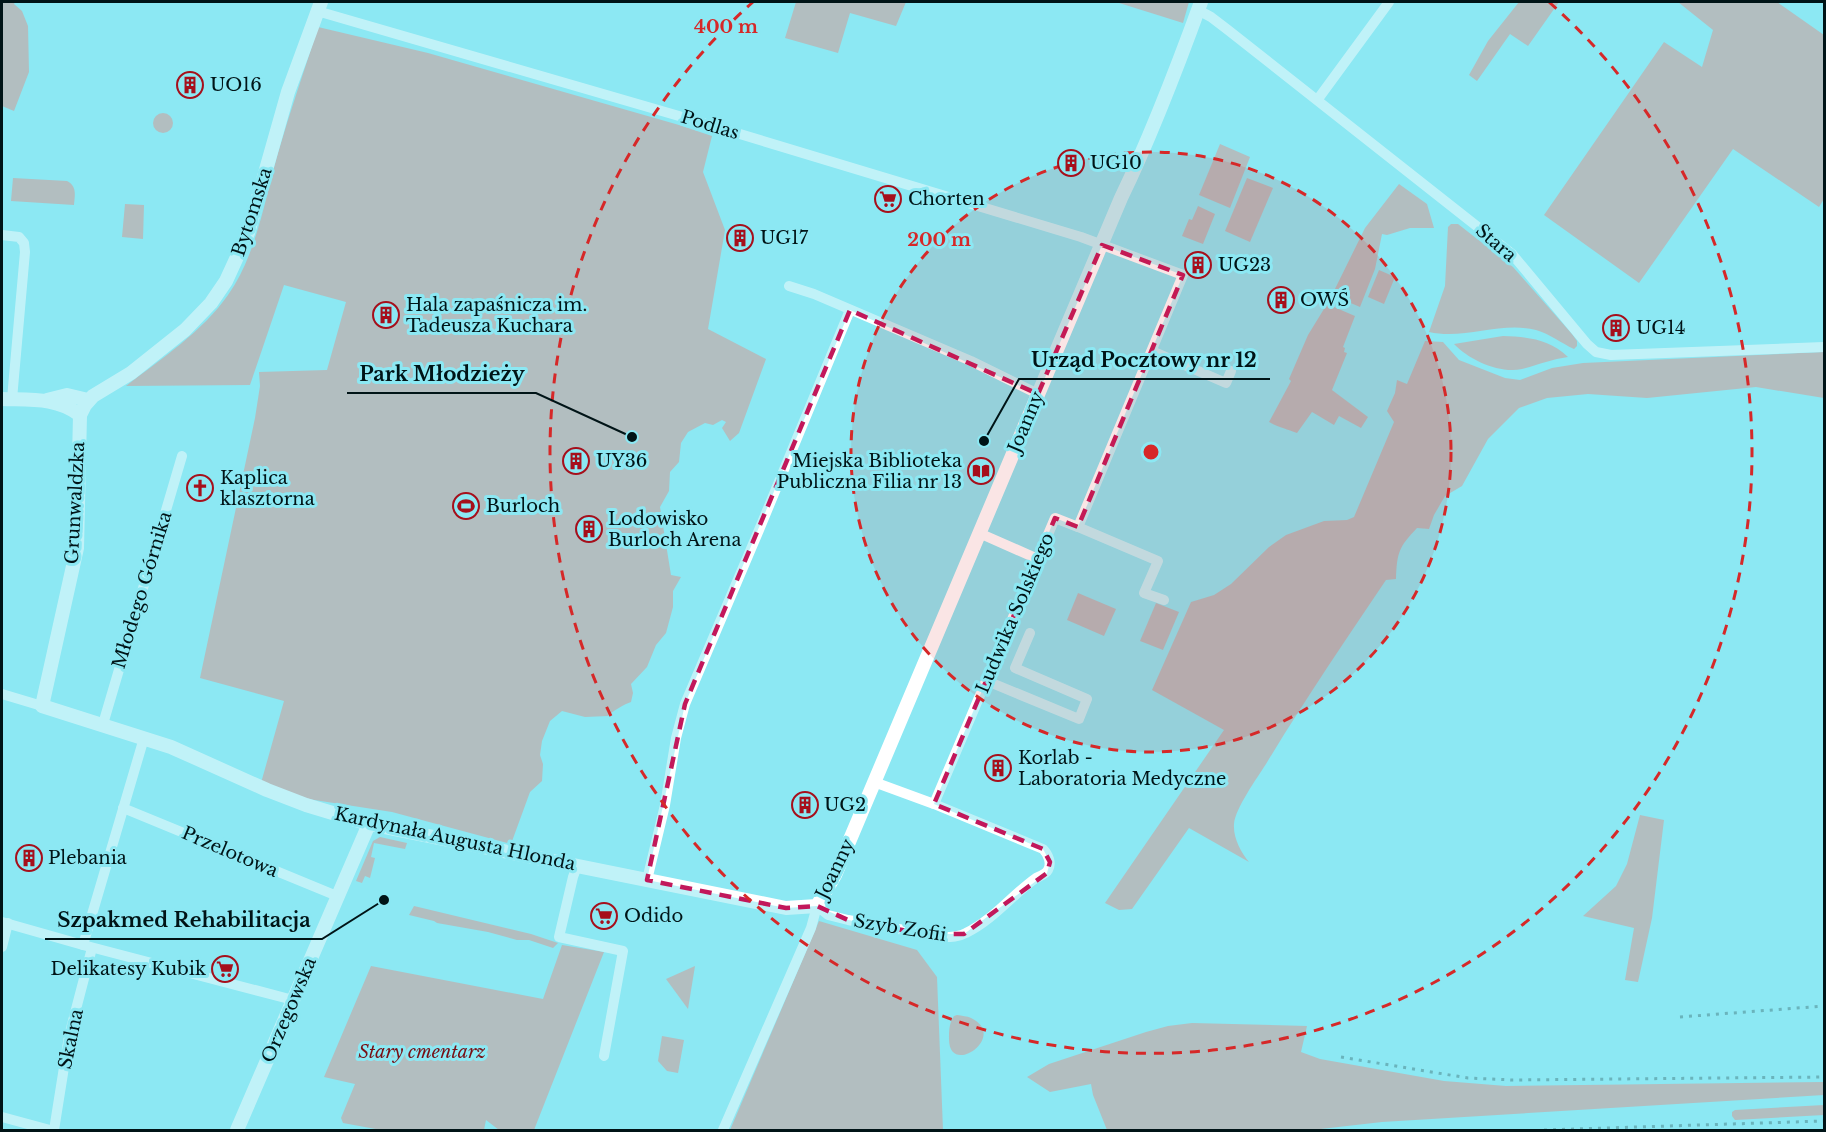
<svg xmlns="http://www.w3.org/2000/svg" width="1826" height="1132" font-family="'Libre Baskerville',serif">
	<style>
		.green { fill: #df8c84 }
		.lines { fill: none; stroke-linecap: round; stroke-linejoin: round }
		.minor { stroke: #fff; stroke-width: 10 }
		.tertiary { stroke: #fff; stroke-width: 14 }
		.rail { stroke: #40757b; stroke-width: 3; stroke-dasharray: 3 6; stroke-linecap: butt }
		.marked { fill: none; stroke: #c2185b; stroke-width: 4.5; stroke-dasharray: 12 8; stroke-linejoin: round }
		.ring { fill: none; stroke: #d62828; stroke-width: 3; stroke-dasharray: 10 8 }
		.labels { text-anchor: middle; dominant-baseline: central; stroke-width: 6; stroke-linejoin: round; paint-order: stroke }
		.poi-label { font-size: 18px; fill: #001417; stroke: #8ce8f3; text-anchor: start }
		.street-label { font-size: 18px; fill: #001417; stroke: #8ce8f3 }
		.park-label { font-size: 18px; font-style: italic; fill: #780f14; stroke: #8ce8f3 }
		.centre { fill: #d62828; stroke: #8ce8f3; stroke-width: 3 }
		.ring-label { font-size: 18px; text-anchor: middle; font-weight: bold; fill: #d62828; stroke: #8ce8f3; stroke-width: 6; stroke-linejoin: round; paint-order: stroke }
		.leader { fill: none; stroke: #001417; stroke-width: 2 }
		.callout-dot { fill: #001417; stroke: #8ce8f3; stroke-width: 2 }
		.callout-label { font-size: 20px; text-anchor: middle; font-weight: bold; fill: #001417; stroke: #8ce8f3; stroke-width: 6; stroke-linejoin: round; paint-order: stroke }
	</style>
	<rect width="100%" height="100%" fill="#8ce8f3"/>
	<g class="green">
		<polygon points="2,2 15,2 14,4 22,11 28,26 29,72 14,111 2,106"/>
		<polygon points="796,2 906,2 896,26 850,13 838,53 785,38"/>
		<polygon points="1116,2 1189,2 1183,23"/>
		<polygon points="1519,2 1559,2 1528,46 1510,34 1477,81 1469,75 1488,41"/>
		<polygon points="1678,2 1777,2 1824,35 1824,199 1819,207 1733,149 1639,283 1544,215 1664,42 1702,67 1713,30"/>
		<path d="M 318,27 L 428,53 L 679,125 L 712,136 L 703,172 L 725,230 L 708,329 L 766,359 L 739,433 L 730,441 L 722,428 L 726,422 L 722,420 L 713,425 L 705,423 L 688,432 L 681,443 L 679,462 L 670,472 L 669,491 L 660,507 L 671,575 L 681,577 L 673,591 L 673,607 L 666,633 L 656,645 L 647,667 L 631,684 L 633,693 L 631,702 C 625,704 612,711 608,716 L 585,717 L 562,711 L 550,721 L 542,741 L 540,755 L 543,764 L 542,781 L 530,792 L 511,844 L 392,812 L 308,799 L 261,783 L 284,701 L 200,678 L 255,418 L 260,386 L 259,372 L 327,370 L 346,302 L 284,285 L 250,385 L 126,386 C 162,358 202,332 228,295 C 256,256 265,199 278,153 C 290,111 305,69 318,27 Z"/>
		<circle cx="163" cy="123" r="10"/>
		<polygon points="1220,144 1250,157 1230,208 1199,195"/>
		<path d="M 13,178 L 67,181 C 77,186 75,195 74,205 L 11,201 Z"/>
		<polygon points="1247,178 1273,188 1250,242 1225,231"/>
		<polygon points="1399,184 1427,204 1434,228 1410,228 1387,235 1382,234 1375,269 1360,307 1332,295 1365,228"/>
		<polygon points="125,204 144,205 143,239 122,237"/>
		<polygon points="1198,206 1215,214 1203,244 1182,236 1189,219 1192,220"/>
		<path d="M 1451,224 L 1458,224 L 1513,267 L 1572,334 L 1577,341 L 1577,346 L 1574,349 C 1561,343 1550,334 1536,330 C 1501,321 1465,340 1429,332 L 1445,286 L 1448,227 Z"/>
		<polygon points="1379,270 1395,277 1384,304 1368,297"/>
		<path d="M 1327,304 L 1355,316 L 1343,347 L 1345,348 L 1344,352 L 1347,353 L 1332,390 L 1368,417 L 1361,428 L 1339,416 L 1334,425 L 1312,412 L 1297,433 C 1287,429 1280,428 1269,422 L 1291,381 L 1289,379 L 1308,335 Z"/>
		<path d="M 1503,336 C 1528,337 1549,339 1568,357 C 1552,359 1538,365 1522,369 C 1500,374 1469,360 1454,344 Z"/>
		<path d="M 1425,341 L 1443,342 L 1459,360 L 1505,378 L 1520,380 L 1552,368 L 1583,363 L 1824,352 L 1824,398 L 1756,387 L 1647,398 L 1588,394 L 1547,398 L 1519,408 L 1488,439 L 1462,486 L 1445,496 L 1434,515 L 1429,529 L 1417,528 C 1399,547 1397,552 1396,579 L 1386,580 C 1345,641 1304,701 1266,764 C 1257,778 1235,809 1234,824 C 1233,838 1241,852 1249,862 L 1189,828 L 1132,909 L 1119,910 L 1105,903 L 1224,730 L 1152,690 L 1191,602 L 1214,595 L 1231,584 L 1269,547 L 1286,535 L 1324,521 L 1347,520 L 1354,517 L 1394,422 L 1387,411 L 1395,393 L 1397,380 L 1407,384 Z"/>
		<polygon points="1078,593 1116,609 1104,636 1067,620"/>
		<polygon points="1156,603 1179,612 1163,650 1140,641"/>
		<polygon points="1640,815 1664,820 1652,918 1638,982 1625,980 1634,928 1583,916 1616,886 1627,864"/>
		<polygon points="380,837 407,843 405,849 374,843 371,857 375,858 370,878 365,876 362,883 356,881 373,841"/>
		<polygon points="414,906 531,934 558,943 553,948 529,940 517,940 488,932 437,923 434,921 409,915"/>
		<polygon points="819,921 917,950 937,977 943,1130 730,1130"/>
		<polygon points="562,945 604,952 534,1130 499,1130 486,1120 484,1130 381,1130 343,1123 341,1118 355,1084 324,1077 371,966 543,999"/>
		<polygon points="695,966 688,1009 666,979"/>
		<path d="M 957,1015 C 962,1016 967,1016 971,1018 C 1009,1036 949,1078 949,1039 C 949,1031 949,1023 954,1016 Z"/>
		<polygon points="1192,1023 1307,1026 1301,1052 1320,1059 1444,1081 1506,1086 1824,1082 1824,1095 1382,1122 1312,1130 1107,1130 1093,1095 1091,1084 1050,1092 1027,1077 1049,1064 1146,1032 1168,1026"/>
		<polygon points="662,1036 684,1040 678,1073 667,1071 658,1061"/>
		<polygon points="1824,1105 1824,1115 1735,1120 1732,1116 1732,1112 1735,1110"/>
	</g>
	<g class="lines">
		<g class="minor">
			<polyline points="1198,10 1211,17 1228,30 1512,254 1587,344 1596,352 1611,355 1824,347"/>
			<polyline points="317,11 710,125 1081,237 1183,275 1078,527 1055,518 934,804"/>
			<polyline points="1318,99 1389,2"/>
			<polyline points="2,235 19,237 24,243 25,252 12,399"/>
			<polyline points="789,286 814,294 971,361 1038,394"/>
			<polyline points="1152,351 1226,383 1231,371"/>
			<polyline points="1078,527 1158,561 1144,593 1164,600"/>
			<polyline points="979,533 1038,559"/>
			<polyline points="987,681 1079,719 1087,699 1015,668 1030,633"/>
			<polyline points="2,694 42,706"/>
			<polyline points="103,724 182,456"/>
			<polyline points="123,808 337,896"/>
			<polyline points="577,866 573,877 559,937 623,951 604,1056"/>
			<polyline points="647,880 665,805 676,738 685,704 759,530 850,310"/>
			<polyline points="2,922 83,945 293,1000"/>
			<polyline points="83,945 144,738"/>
			<polyline points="2,947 8,923"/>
			<polyline points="2,1117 50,1130"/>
			<polyline points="54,1130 69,1036 92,948"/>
			<path d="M 723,1130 L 811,928 L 817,906 L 828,915 L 848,920 L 943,937 C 951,937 959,937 966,933 C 993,920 1012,895 1036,878 C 1040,876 1046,874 1048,870 C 1052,863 1048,854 1043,849 L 934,804 L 874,782"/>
		</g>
		<g class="tertiary">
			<path d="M 321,2 L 288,92 L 248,233 L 226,281 L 211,303 L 185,330 L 131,373 L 93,396 L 85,405 L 80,415 L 77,548 L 42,706 L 171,747 L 267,790 L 306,805 L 369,824 L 786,908 L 817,906 L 835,875 L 1121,198 C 1152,134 1177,68 1201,2"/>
			<path d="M 2,399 C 29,400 57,397 80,415"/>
			<polyline points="47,400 67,395 88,400"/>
			<polyline points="237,1130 369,824"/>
		</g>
		<g class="rail">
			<polyline points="1680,1017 1824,1006"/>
			<polyline points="1341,1057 1468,1078 1513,1080 1824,1077"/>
			<polyline points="1544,1130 1824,1121"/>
		</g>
	</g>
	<path d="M0 0H1826V1132H0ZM 1102,245 L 1183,275 L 1078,527 L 1055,518 L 934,804 L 1043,849 L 1050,862 L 1047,873 L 964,934 L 924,934 L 848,920 L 817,906 L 786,908 L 647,880 L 685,704 L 850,310 L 1038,394 Z" fill="#8ce8f3" fill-opacity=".55" fill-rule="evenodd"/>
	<path class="marked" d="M 1102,245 L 1183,275 L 1078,527 L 1055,518 L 934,804 L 1043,849 L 1050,862 L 1047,873 L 964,934 L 924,934 L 848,920 L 817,906 L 786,908 L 647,880 L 685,704 L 850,310 L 1038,394 Z"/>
	<circle cx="1151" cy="452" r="300" fill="#d62828" fill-opacity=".12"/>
	<g class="ring">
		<circle cx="1151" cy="452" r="300"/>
		<path d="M1549 2A601 601 0 1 1 753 2"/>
	</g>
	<defs>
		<symbol id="building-ring" viewBox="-11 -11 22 22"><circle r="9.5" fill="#8ce8f3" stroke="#a60f1b" stroke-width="1.5"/><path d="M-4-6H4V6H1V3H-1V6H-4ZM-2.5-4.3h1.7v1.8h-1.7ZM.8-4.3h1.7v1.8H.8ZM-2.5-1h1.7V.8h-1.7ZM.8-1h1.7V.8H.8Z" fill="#a60f1b"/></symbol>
		<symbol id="supermarket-ring" viewBox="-11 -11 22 22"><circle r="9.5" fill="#8ce8f3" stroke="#a60f1b" stroke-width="1.5"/><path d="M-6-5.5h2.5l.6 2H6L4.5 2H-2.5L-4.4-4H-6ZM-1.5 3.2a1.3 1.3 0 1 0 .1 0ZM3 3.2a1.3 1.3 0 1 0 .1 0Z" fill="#a60f1b"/></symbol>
		<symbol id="library-ring" viewBox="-11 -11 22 22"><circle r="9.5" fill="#8ce8f3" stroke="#a60f1b" stroke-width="1.5"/><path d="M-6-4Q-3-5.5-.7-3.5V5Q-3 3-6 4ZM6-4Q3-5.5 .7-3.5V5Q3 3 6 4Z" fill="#a60f1b"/></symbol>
		<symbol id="church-ring" viewBox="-11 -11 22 22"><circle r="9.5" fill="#8ce8f3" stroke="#a60f1b" stroke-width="1.5"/><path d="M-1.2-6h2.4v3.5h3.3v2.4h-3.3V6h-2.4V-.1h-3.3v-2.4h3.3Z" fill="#a60f1b"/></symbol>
		<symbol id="stadium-ring" viewBox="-11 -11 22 22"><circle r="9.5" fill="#8ce8f3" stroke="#a60f1b" stroke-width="1.5"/><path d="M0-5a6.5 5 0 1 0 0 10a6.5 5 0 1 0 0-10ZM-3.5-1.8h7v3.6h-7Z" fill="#a60f1b"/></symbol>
	</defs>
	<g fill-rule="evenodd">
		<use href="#building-ring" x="175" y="70" width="30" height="30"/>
		<use href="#building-ring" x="1056" y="148" width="30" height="30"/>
		<use href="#supermarket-ring" x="873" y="184" width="30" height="30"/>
		<use href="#building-ring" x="725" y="223" width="30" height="30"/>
		<use href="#building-ring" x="1183" y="250" width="30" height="30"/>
		<use href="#building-ring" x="1266" y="285" width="30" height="30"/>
		<use href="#building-ring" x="371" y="300" width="30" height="30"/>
		<use href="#building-ring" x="1601" y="313" width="30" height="30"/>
		<use href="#building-ring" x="561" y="446" width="30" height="30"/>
		<use href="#library-ring" x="966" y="456" width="30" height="30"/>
		<use href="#church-ring" x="185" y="473" width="30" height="30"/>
		<use href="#stadium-ring" x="451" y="491" width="30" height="30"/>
		<use href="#building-ring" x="574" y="514" width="30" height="30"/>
		<use href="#building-ring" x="983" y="753" width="30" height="30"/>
		<use href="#building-ring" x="790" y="790" width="30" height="30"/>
		<use href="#building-ring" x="14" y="843" width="30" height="30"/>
		<use href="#supermarket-ring" x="589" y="901" width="30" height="30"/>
		<use href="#supermarket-ring" x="210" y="954" width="30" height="30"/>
	</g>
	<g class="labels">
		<g class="poi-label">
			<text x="210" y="85">UO16</text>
			<text x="1090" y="163">UG10</text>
			<text x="908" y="199">Chorten</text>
			<text x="760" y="238">UG17</text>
			<text x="1218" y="265">UG23</text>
			<text x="1300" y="300">OWŚ</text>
			<text x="406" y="305">Hala zapaśnicza im.<tspan x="406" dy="21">Tadeusza Kuchara</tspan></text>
			<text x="1636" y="328">UG14</text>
			<text x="596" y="461">UY36</text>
			<text x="962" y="461" text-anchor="end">Miejska Biblioteka<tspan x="962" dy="21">Publiczna Filia nr 13</tspan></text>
			<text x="220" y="478">Kaplica<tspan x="220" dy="21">klasztorna</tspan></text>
			<text x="486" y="506">Burloch</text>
			<text x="608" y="519">Lodowisko<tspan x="608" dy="21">Burloch Arena</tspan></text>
			<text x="1018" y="758">Korlab -<tspan x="1018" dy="21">Laboratoria Medyczne</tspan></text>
			<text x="824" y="805">UG2</text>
			<text x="48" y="858">Plebania</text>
			<text x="624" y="916">Odido</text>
			<text x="206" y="969" text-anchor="end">Delikatesy Kubik</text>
		</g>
		<g class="street-label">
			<text transform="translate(710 125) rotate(17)">Podlas</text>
			<text transform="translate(252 212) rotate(-72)">Bytomska</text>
			<text transform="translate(1496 243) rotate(41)">Stara</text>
			<text transform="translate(1026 422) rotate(-67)">Joanny</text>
			<text transform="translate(75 503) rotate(-87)">Grunwaldzka</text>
			<text transform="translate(142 590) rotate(-73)">Młodego Górnika</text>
			<text transform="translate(1015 613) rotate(-67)">Ludwika Solskiego</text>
			<text transform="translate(455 839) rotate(12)">Kardynała Augusta Hlonda</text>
			<text transform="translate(230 852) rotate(23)">Przelotowa</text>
			<text transform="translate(835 869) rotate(-64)">Joanny</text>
			<text transform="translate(900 928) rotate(9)">Szyb Zofii</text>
			<text transform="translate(289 1010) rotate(-67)">Orzegowska</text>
			<text transform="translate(71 1039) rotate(-78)">Skalna</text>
		</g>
		<g class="park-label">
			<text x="422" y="1052">Stary cmentarz</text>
		</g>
	</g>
	<circle cx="1151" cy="452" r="9" class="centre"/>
	<g class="ring-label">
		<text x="726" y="33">400 m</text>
		<text x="939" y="246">200 m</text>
	</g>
	<path class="leader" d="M984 441L1019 379H1270M632 437L536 393H347M384 900L322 939H45"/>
	<g class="callout-dot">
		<circle cx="984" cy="441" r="6"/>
		<circle cx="632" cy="437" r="6"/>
		<circle cx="384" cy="900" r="6"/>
	</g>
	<g class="callout-label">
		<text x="1144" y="367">Urząd Pocztowy nr 12</text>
		<text x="442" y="381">Park Młodzieży</text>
		<text x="184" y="927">Szpakmed Rehabilitacja</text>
	</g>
	<rect width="1826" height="1132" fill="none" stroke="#001417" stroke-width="6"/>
</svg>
